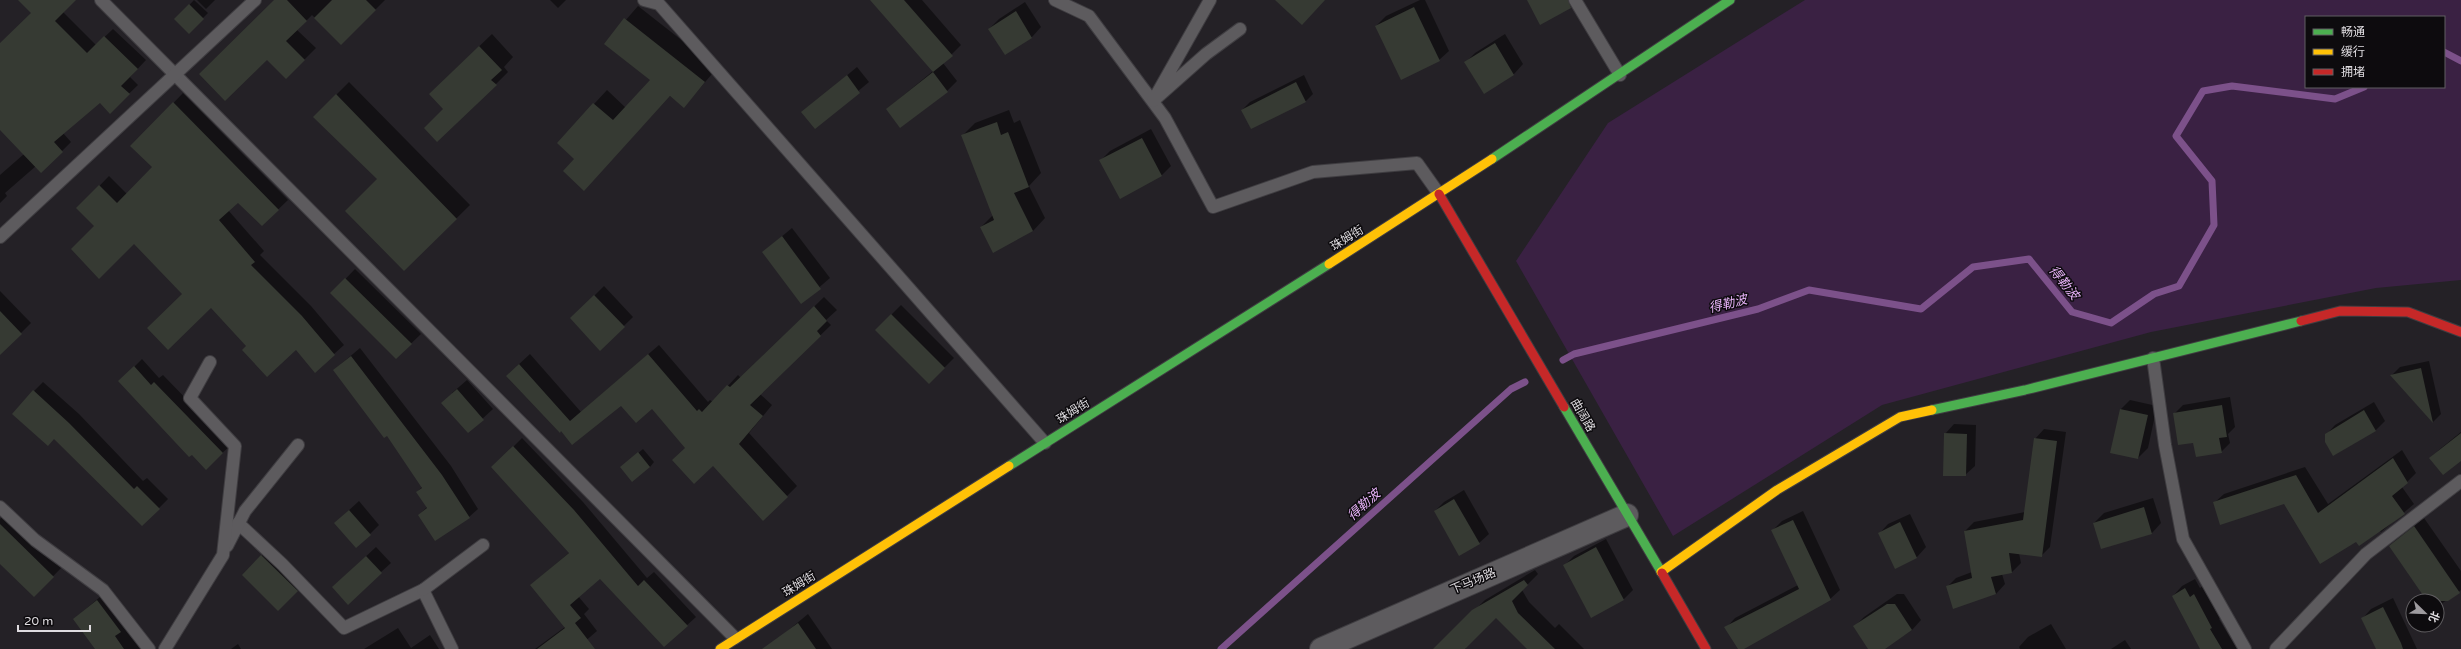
<svg xmlns="http://www.w3.org/2000/svg" width="2461" height="649" font-family="'Varela Round','Noto Sans SC',sans-serif">
	<style>
		.green { fill: #3a2143; fill-rule: evenodd }
		.shadow { fill: #0007 }
		.lines { fill: none; stroke-linecap: round; stroke-linejoin: round }
		.stream { stroke: #7c518a; stroke-width: 7 }
		.building { fill: #363a33 }
		.lane-casing { stroke: #3f3d41; stroke-width: 14 }
		.street-casing { stroke: #3f3d41; stroke-width: 24 }
		.fast-casing { stroke: #3f3d41; stroke-width: 11 }
		.slow-casing { stroke: #3f3d41; stroke-width: 11 }
		.jam-casing { stroke: #3f3d41; stroke-width: 11 }
		.lane { stroke: #5d5b5e; stroke-width: 12 }
		.street { stroke: #5d5b5e; stroke-width: 22 }
		.fast { stroke: #4caf50; stroke-width: 9 }
		.slow { stroke: #ffc107; stroke-width: 9 }
		.jam { stroke: #c62828; stroke-width: 9 }
		.labels { text-anchor: middle; dominant-baseline: central; stroke-width: 3; stroke-linejoin: round; paint-order: stroke }
		.street-label { font-size: 12px; fill: #dfdce0; stroke: #0d0b0e }
		.water-label { font-size: 13px; font-style: italic; fill: #e8b3f9; stroke: #0d0b0e }
	</style>
	<rect width="100%" height="100%" fill="#242126"/>
	<path class="green" d="M 1805,0 L 2461,0 L 2461,280 L 2376,288 L 2151,332 L 1882,405 L 1673,536 L 1516,261 L 1608,123 ZM 2306,17 L 2444,17 L 2444,87 L 2306,87 Z"/>
	<g class="shadow">
		<polygon points="20,0 75,0 63,12 96,45 113,29 146,60 130,77 138,85 110,112 100,102 63,133 71,142 62,151 36,166 5,193 7,196 0,203 0,175 24,154 0,128 0,44 32,13"/>
		<polygon points="194,0 208,13 189,32 176,19"/>
		<polygon points="197,0 215,0 206,9"/>
		<polygon points="275,0 385,0 341,44 312,15 297,30 316,48 286,78"/>
		<polygon points="550,0 566,0 558,8"/>
		<polygon points="885,0 922,0 961,45 943,63 957,81 947,91 887,109 933,71"/>
		<polygon points="1420,0 1425,0 1449,51 1439,60 1376,26 1386,16"/>
		<polygon points="1025,2 1041,27 1032,37 1005,54 989,29 999,19"/>
		<polygon points="638,6 717,68 684,107 670,96 584,189 575,159 558,143 607,90 626,108 651,80 605,44"/>
		<polygon points="492,34 513,57 504,67 508,72 496,84 444,108 443,81"/>
		<polygon points="1505,34 1523,64 1514,74 1484,93 1465,63 1475,53"/>
		<polygon points="857,67 869,82 815,127 803,112"/>
		<polygon points="1304,75 1313,94 1306,101 1251,128 1242,110 1250,102"/>
		<polygon points="349,82 470,205 404,270 378,179 336,95"/>
		<polygon points="183,93 288,200 262,225 238,201 228,210 264,251 260,255 311,306 344,345 315,371 296,349 247,346 211,306 183,294 134,243 95,226 78,208 109,176 127,194 154,167 132,146"/>
		<polygon points="1009,110 1014,123 1020,120 1041,173 1029,186 1045,218 1033,231 981,227 993,215 962,136 975,123"/>
		<polygon points="1151,129 1171,166 1161,176 1101,160 1110,151"/>
		<polygon points="792,228 830,278 801,303 763,252"/>
		<polygon points="355,269 421,334 396,358 332,293"/>
		<polygon points="604,286 633,317 600,349 581,309"/>
		<polygon points="0,291 31,323 4,350 0,345"/>
		<polygon points="824,297 837,310 826,320 831,325 760,394 772,405 749,433 797,486 787,496 713,464 686,448 652,408 621,405 572,444 517,366 530,354 581,412 659,345 708,402 710,400 713,402 738,375 741,378"/>
		<polygon points="901,305 954,358 929,383 876,330"/>
		<polygon points="360,348 451,466 478,509 469,517 419,515 427,507 417,492 423,486 387,435 334,370"/>
		<polygon points="142,359 159,378 163,375 231,445 206,468 128,373"/>
		<polygon points="2429,361 2441,414 2433,422 2392,375 2400,367"/>
		<polygon points="467,380 493,409 468,432 452,393"/>
		<polygon points="43,382 79,414 143,481 147,478 168,499 142,525 34,391"/>
		<polygon points="2230,397 2235,427 2228,434 2230,443 2221,452 2194,442 2174,414 2183,405"/>
		<polygon points="2130,400 2157,406 2148,448 2138,458 2111,452 2121,409"/>
		<polygon points="2374,402 2385,421 2376,430 2334,455 2326,435 2335,425"/>
		<polygon points="1954,424 1976,425 1975,466 1965,475 1945,434"/>
		<polygon points="2044,429 2066,432 2050,547 2041,556 2019,553 2021,563 2012,572 2002,574 2005,584 1996,594 1947,587 1956,578 1972,572 1965,531 1974,522 2025,512 2035,439"/>
		<polygon points="2461,432 2461,460 2430,458 2440,449"/>
		<polygon points="522,438 583,502 647,578 654,572 696,617 664,646 600,578 578,596 589,609 584,614 597,631 576,649 535,649 565,627 531,585 570,552 493,467"/>
		<polygon points="643,449 654,462 650,467 626,463"/>
		<polygon points="2402,450 2416,473 2402,487 2414,504 2381,532 2379,530 2356,540 2284,503 2214,503 2224,494 2305,467 2328,504"/>
		<polygon points="1464,490 1489,534 1479,543 1435,511 1444,502"/>
		<polygon points="2153,498 2161,523 2152,533 2094,523 2104,513"/>
		<polygon points="359,501 379,525 370,534 335,523"/>
		<polygon points="1803,511 1840,590 1830,599 1739,649 1726,628 1735,618 1798,585 1772,531 1782,521"/>
		<polygon points="7,512 63,566 34,596 0,562 0,519"/>
		<polygon points="1910,514 1926,547 1917,557 1895,567 1879,534 1888,524"/>
		<polygon points="2424,518 2461,571 2461,590 2437,607 2437,601 2428,601 2390,546"/>
		<polygon points="1606,539 1633,590 1623,600 1565,565 1574,556"/>
		<polygon points="271,546 307,581 278,610 243,575"/>
		<polygon points="376,547 391,563 381,572 333,587"/>
		<polygon points="1535,570 1538,574 1522,590 1529,602 1555,628 1559,624 1584,649 1528,649 1496,617 1465,648 1466,649 1435,649 1485,600"/>
		<polygon points="2195,579 2200,588 2204,585 2221,617 2219,619 2237,649 2201,649 2173,596 2182,586"/>
		<polygon points="107,591 124,627 141,649 97,649 74,619"/>
		<polygon points="1897,594 1904,594 1921,620 1912,630 1883,649 1869,649 1854,627 1864,617"/>
		<polygon points="2393,598 2417,649 2377,649 2362,619 2371,609"/>
		<polygon points="808,614 832,649 787,649 779,638"/>
		<polygon points="2051,624 2066,649 2020,649 2019,647 2028,637"/>
		<polygon points="398,628 411,648 430,635 439,649 364,649"/>
		<polygon points="2125,640 2131,649 2111,649"/>
		<polygon points="238,644 241,649 231,649"/>
	</g>
	<g class="lines">
		<g class="stream">
			<polyline points="2444,52 2461,61"/>
			<polyline points="1563,360 1574,354 1758,309 1809,290 1921,309 1973,267 2029,259 2072,312 2111,323 2154,294 2179,286 2214,225 2212,181 2176,136 2203,91 2232,86 2335,99 2364,87"/>
			<polyline points="1221,649 1511,389 1525,382"/>
		</g>
	</g>
	<g class="building">
		<polygon points="18,0 76,0 55,21 87,53 104,36 138,69 121,86 130,94 110,114 100,103 54,142 63,152 41,173 0,130 0,43 31,13"/>
		<polygon points="274,0 287,0 307,21 286,41 305,60 286,79 267,60 225,101 199,74"/>
		<polygon points="332,0 366,0 376,10 341,45 314,18"/>
		<polygon points="870,0 904,0 953,56 933,72"/>
		<polygon points="1275,0 1325,0 1302,25"/>
		<polygon points="1527,0 1568,0 1571,8 1540,25"/>
		<polygon points="189,4 204,19 189,34 174,19"/>
		<polygon points="1414,7 1440,61 1401,80 1375,26"/>
		<polygon points="1016,11 1032,38 1005,55 988,29"/>
		<polygon points="624,18 705,82 684,108 670,96 584,191 563,171 574,159 557,143 593,103 613,120 650,80 604,44"/>
		<polygon points="1495,43 1514,75 1484,94 1464,62"/>
		<polygon points="479,46 502,70 491,80 497,85 437,142 424,128 443,109 429,94"/>
		<polygon points="933,72 948,92 900,128 886,109"/>
		<polygon points="847,75 860,93 815,129 801,112"/>
		<polygon points="1296,82 1306,102 1251,129 1241,110"/>
		<polygon points="336,94 457,219 404,271 345,211 377,179 313,117"/>
		<polygon points="173,102 279,210 262,226 238,203 219,220 255,262 251,265 302,316 335,355 315,373 296,350 267,377 242,350 246,346 211,308 168,350 147,328 182,294 134,244 99,279 71,249 94,226 76,208 99,185 117,203 152,167 130,146"/>
		<polygon points="997,122 1001,135 1008,132 1029,187 1014,193 1033,231 993,253 980,227 994,220 961,135"/>
		<polygon points="1142,138 1162,176 1120,199 1099,160"/>
		<polygon points="782,236 821,289 801,304 762,252"/>
		<polygon points="345,278 412,344 396,359 330,293"/>
		<polygon points="594,295 625,327 600,351 570,318"/>
		<polygon points="814,306 827,321 817,331 821,336 750,405 763,416 739,444 788,497 763,521 713,466 694,484 672,460 685,448 652,409 636,423 621,406 572,445 561,431 560,433 506,376 519,364 570,421 648,354 697,411 699,409 702,412 727,385 730,387"/>
		<polygon points="0,311 22,334 0,355"/>
		<polygon points="891,314 945,368 929,384 875,330"/>
		<polygon points="351,356 442,475 470,518 435,541 418,515 427,508 416,492 422,488 387,436 384,438 333,370"/>
		<polygon points="134,366 151,385 154,382 223,453 206,470 192,455 189,457 118,381"/>
		<polygon points="2421,368 2433,423 2390,375"/>
		<polygon points="457,389 484,420 468,433 441,403"/>
		<polygon points="33,390 69,423 134,489 137,486 160,509 142,526 54,439 48,446 12,414"/>
		<polygon points="2222,405 2227,437 2219,438 2222,453 2196,457 2193,443 2178,445 2173,413"/>
		<polygon points="2120,409 2148,415 2138,459 2110,453"/>
		<polygon points="2364,410 2376,431 2333,456 2325,442 2325,434"/>
		<polygon points="1944,433 1967,434 1966,476 1943,476"/>
		<polygon points="2461,433 2461,461 2443,475 2429,458"/>
		<polygon points="2034,438 2057,441 2042,557 2009,553 2012,573 1991,577 1996,594 1953,609 1946,586 1972,578 1964,531 2023,520"/>
		<polygon points="513,446 574,510 638,586 644,580 688,626 664,647 600,579 570,605 581,618 575,623 595,649 537,649 565,628 530,585 569,553 491,467"/>
		<polygon points="638,452 650,467 632,482 620,467"/>
		<polygon points="2393,458 2408,483 2392,496 2405,514 2359,546 2356,542 2320,564 2284,504 2220,525 2213,502 2296,475 2318,513"/>
		<polygon points="1454,499 1480,544 1459,556 1434,511"/>
		<polygon points="2144,507 2152,534 2101,549 2093,523"/>
		<polygon points="349,510 371,535 356,548 334,523"/>
		<polygon points="1793,520 1831,600 1744,649 1738,649 1724,627 1799,589 1771,530"/>
		<polygon points="1900,522 1917,558 1895,569 1878,533"/>
		<polygon points="0,524 54,577 34,597 0,564"/>
		<polygon points="2414,526 2460,593 2448,601 2427,601 2389,546"/>
		<polygon points="1596,547 1624,600 1591,618 1563,565"/>
		<polygon points="261,555 298,591 278,611 242,575"/>
		<polygon points="366,556 382,573 348,605 332,587"/>
		<polygon points="1524,580 1528,585 1512,601 1518,613 1555,649 1527,649 1496,618 1465,649 1433,649 1472,610"/>
		<polygon points="2185,588 2190,597 2194,594 2212,628 2210,629 2222,649 2200,649 2172,596"/>
		<polygon points="97,600 121,632 115,636 124,649 95,649 73,619"/>
		<polygon points="1887,604 1895,604 1912,630 1885,649 1868,649 1853,626"/>
		<polygon points="2383,607 2401,643 2403,649 2376,649 2361,618"/>
		<polygon points="798,623 816,649 762,649"/>
	</g>
	<g class="lines">
		<defs>
			<g id="lane">
				<polyline points="101,0 735,638"/>
				<polyline points="644,0 659,4 1045,443"/>
				<polyline points="1055,0 1089,16 1165,118 1213,207 1313,172 1417,163 1439,194"/>
				<polyline points="1210,0 1153,101 1206,54 1240,29"/>
				<polyline points="1575,0 1620,75"/>
				<polyline points="0,237 255,0"/>
				<polyline points="2153,358 2165,445 2183,539 2245,649"/>
				<polyline points="0,507 35,540 103,590 149,649"/>
				<polyline points="238,523 282,564 344,628 423,590 452,649"/>
				<polyline points="227,546 245,511 298,445"/>
				<polyline points="423,590 483,545"/>
				<polyline points="165,649 223,555 235,446 190,398 210,362"/>
				<polyline points="2276,649 2366,554 2461,481"/>
			</g>
			<polyline id="street" points="1321,649 1627,515"/>
			<g id="fast">
				<polyline points="1492,159 1730,0"/>
				<polyline points="1564,407 1662,573"/>
				<polyline points="1932,410 2025,390 2301,321"/>
				<polyline points="1009,466 1329,264"/>
			</g>
			<g id="slow">
				<polyline points="1329,264 1492,159"/>
				<polyline points="1661,572 1777,490 1900,417 1932,410"/>
				<polyline points="720,649 1009,466"/>
			</g>
			<g id="jam">
				<polyline points="1439,194 1564,407"/>
				<polyline points="2301,321 2340,311 2408,312 2461,332"/>
				<polyline points="1662,573 1706,649"/>
			</g>
		</defs>
		<use href="#lane" class="lane-casing"/>
		<use href="#street" class="street-casing"/>
		<use href="#fast" class="fast-casing"/>
		<use href="#slow" class="slow-casing"/>
		<use href="#jam" class="jam-casing"/>
		<use href="#lane" class="lane"/>
		<use href="#street" class="street"/>
		<use href="#fast" class="fast"/>
		<use href="#slow" class="slow"/>
		<use href="#jam" class="jam"/>
	</g>
	<g class="labels">
		<g class="street-label">
			<text transform="translate(1347 238) rotate(-32)">珠姆街</text>
			<text transform="translate(1073 411) rotate(-32)">珠姆街</text>
			<text transform="translate(1583 415) rotate(60)">曲阔路</text>
			<text transform="translate(1473 581) rotate(-23)">下马场路</text>
			<text transform="translate(799 584) rotate(-32)">珠姆街</text>
		</g>
		<g class="water-label">
			<text transform="translate(2064 283) rotate(51)">得勒波</text>
			<text transform="translate(1728 304) rotate(-14)">得勒波</text>
			<text transform="translate(1364 505) rotate(-42)">得勒波</text>
		</g>
	</g>
	<rect x="2305" y="16" width="140" height="72" fill="#0d0b0e" stroke="#615f62"/>
	<rect x="2313" y="29" width="20" height="6" fill="#4caf50" stroke="#615f62"/>
	<text x="2341" y="36" font-size="12" fill="#dfdce0">畅通</text>
	<rect x="2313" y="49" width="20" height="6" fill="#ffc107" stroke="#615f62"/>
	<text x="2341" y="56" font-size="12" fill="#dfdce0">缓行</text>
	<rect x="2313" y="69" width="20" height="6" fill="#c62828" stroke="#615f62"/>
	<text x="2341" y="76" font-size="12" fill="#dfdce0">拥堵</text>
	<g transform="translate(2425 613) rotate(113)"><circle r="19" fill="#0d0b0e" stroke="#615f62"/>
	<path d="M0-3L7 15L0 10L-7 15Z" fill="#9e9b9f"/>
	<text y="-6" font-size="11" font-weight="bold" text-anchor="middle" fill="#dfdce0">北</text>
	</g>
	<path d="M18 625v6h72v-6" fill="none" stroke="#dfdce0" stroke-width="2"/>
	<text x="24" y="625" font-size="12" fill="#dfdce0" stroke="#0d0b0e" stroke-width="3" paint-order="stroke">20 m</text>
</svg>
